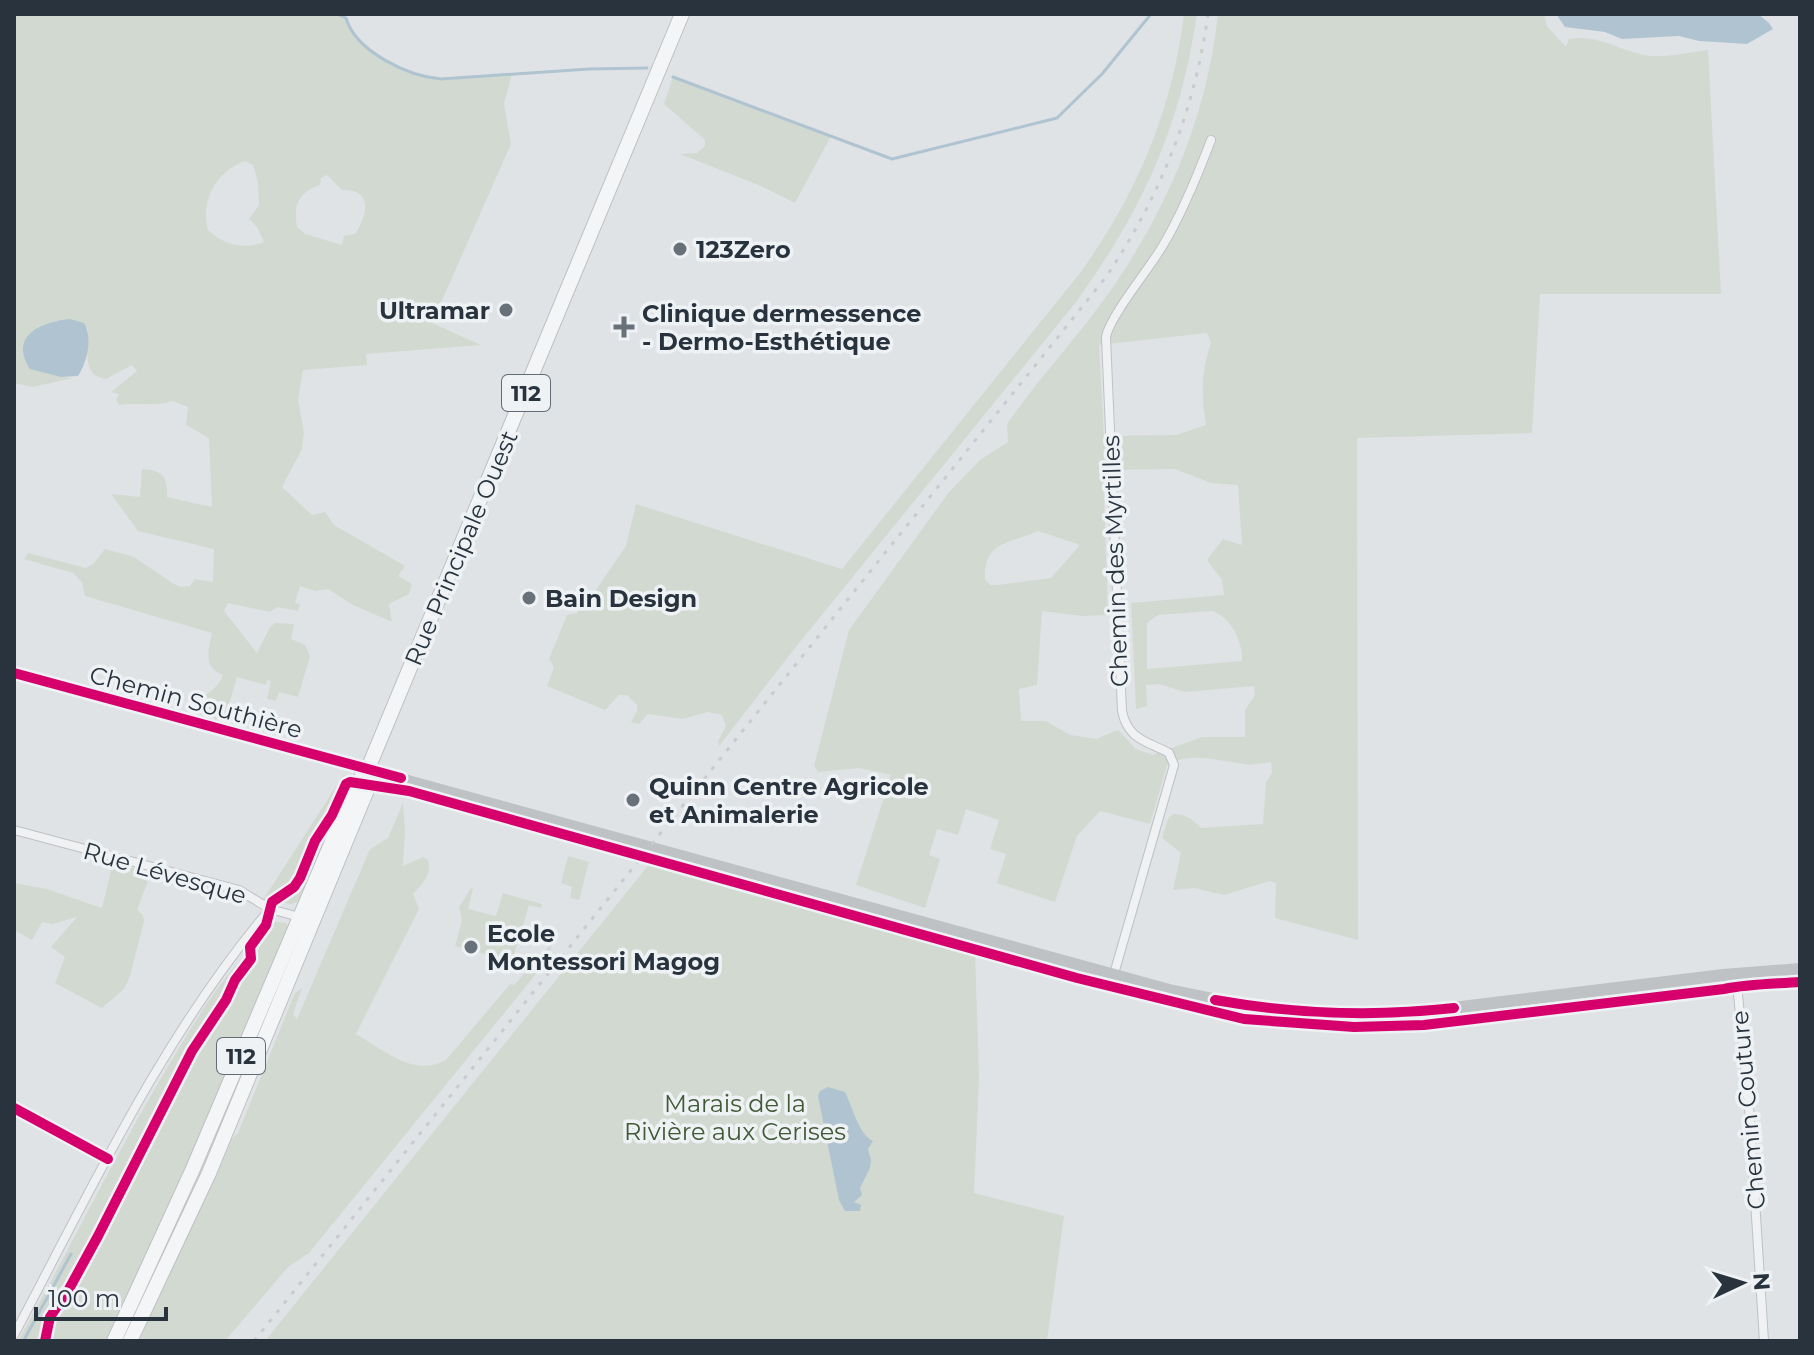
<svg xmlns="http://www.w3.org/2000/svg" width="1814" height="1355" font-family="Montserrat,sans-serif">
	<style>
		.green { fill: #d2d9d1; fill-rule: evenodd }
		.water { fill: #afc4d0 }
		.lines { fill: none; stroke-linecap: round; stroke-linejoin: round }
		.stream { stroke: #afc4d0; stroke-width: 3 }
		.street-casing { stroke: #bfc1c4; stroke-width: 10 }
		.primary-casing { stroke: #bdc0c3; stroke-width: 16 }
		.street { stroke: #f0f1f2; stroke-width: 8 }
		.secondary { stroke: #bec2c5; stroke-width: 12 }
		.primary { stroke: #f4f5f6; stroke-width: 14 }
		.rail { stroke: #c9cbce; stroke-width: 3; stroke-dasharray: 4 8; stroke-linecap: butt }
		.cycleway-casing { stroke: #eef2f5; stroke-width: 15 }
		.cycleway { stroke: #d6006c; stroke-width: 10 }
		.poi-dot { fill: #687179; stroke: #eef2f5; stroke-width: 3 }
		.labels { text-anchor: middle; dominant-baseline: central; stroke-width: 7; stroke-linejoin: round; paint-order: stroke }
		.shield { fill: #eef2f5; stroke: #636c75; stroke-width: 2 }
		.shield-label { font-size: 22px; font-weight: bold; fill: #28333e }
		.poi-label { font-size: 24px; font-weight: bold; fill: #28333e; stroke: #eef2f5; text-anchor: start }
		.street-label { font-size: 24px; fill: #28333e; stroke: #eef2f5 }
		.park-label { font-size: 24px; fill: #425936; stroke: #eef2f5 }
	</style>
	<rect width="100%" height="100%" fill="#e0e3e6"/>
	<g class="green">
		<path d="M 14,14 L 337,14 L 346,18 C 351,33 361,41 374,51 C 422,88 455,78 512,74 L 504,104 L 511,144 L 432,323 L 481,345 L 366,354 L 367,365 L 303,370 L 298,400 L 304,433 L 302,449 L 282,487 L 312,515 L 325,512 L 334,525 L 405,566 L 398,576 L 412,584 L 409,594 L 389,604 L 392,622 L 351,604 L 328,589 L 315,591 L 300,586 L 295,603 L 300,604 L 298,611 L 278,607 L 270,612 L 228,603 L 224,611 L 257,653 L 270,627 L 275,623 L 294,624 L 291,639 L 305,645 L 310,656 L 298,697 L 279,692 L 276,701 L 267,699 L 271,681 L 267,680 L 266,685 L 237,677 L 224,721 L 190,711 C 200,693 216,694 223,675 C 203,667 208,651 212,633 L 85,596 L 82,582 L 73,573 L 24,559 L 28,553 L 86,568 L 93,564 L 105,549 L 134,557 L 174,584 L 181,587 L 190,586 L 195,579 L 213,582 L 214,549 L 138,531 L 111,494 L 140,497 L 142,469 C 162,470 168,476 167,497 L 212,507 L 209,438 L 186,425 L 188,407 L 173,401 C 155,407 138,402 119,405 L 116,400 L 119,394 L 111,392 L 137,371 L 132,365 L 106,379 C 79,376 90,345 87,327 L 61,377 L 73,378 L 33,387 L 14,383 ZM 245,161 L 253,165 L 258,182 L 259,205 L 249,219 L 257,227 L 264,242 C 243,250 224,245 208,230 C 200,201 216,171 245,161 ZM 327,175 L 342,190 C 373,189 368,214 355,234 L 344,236 L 342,245 L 305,234 L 297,227 C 293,205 299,192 320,185 L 321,178 Z"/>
		<path d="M 1184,14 L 1197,14 C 1180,128 1143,209 1076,302 L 795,648 L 719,746 L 718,741 L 726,726 L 722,715 L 708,712 L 682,719 L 648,714 L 639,724 L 631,722 L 637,711 L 637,705 L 627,695 L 619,695 L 605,710 L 547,686 L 554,667 L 549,659 L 567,615 L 577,613 L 584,598 L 589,600 L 626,546 L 636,504 L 842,569 L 1080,273 C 1137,194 1172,111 1184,14 Z"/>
		<path d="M 1218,14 L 1544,14 L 1547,26 L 1566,47 L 1569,39 C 1597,34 1619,50 1644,55 C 1663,59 1689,52 1708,50 L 1721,294 L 1540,294 L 1532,433 L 1357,438 L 1358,940 L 1275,918 L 1276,883 L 1270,881 L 1224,895 L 1194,888 L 1173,890 L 1181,853 L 1162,838 L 1168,819 L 1173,814 C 1186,814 1192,819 1201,828 L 1263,824 L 1266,782 L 1272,773 L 1271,762 C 1262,763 1252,766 1244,764 C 1219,761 1191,751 1167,765 L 1150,824 L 1100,811 L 1077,836 L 1055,902 L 997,883 L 1006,854 L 990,849 L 999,820 L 966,809 L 958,835 L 937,829 L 929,855 L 940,859 L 925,908 L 856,885 L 891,775 L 859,768 L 818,772 L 814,766 L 849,630 L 949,492 L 980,460 L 1008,442 L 1007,424 C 1038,379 1076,339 1108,294 C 1167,211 1207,116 1218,14 ZM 1207,333 L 1211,343 C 1201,372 1201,395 1206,425 L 1176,435 L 1104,436 L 1099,345 ZM 1175,469 L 1211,483 L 1238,485 L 1242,545 L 1223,539 L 1207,560 L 1222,580 L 1224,595 L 1131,603 L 1136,709 L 1147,706 L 1146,685 L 1159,684 L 1185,692 L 1254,686 L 1255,695 L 1245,710 L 1245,737 L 1202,737 L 1153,755 L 1136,749 L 1118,730 L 1096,739 L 1070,735 L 1046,721 L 1021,721 L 1019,689 L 1037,685 L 1042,611 L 1082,616 L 1108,615 L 1103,470 ZM 1038,531 L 1080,545 L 1051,578 L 998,585 L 991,585 L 985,580 C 983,541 1009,544 1038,531 ZM 1212,611 C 1231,617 1243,642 1242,661 L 1147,669 L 1147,623 L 1158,615 Z"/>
		<polygon points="673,77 831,136 795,203 761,186 680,154 697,153 705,146 705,140 664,104"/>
		<polygon points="344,774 350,786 301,900 292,904 263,900"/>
		<path d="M 403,803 L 405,833 L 403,866 L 423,857 L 428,860 C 432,875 423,883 413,894 L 419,909 L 356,1034 C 384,1050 414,1078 446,1060 L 510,984 L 514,985 L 552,943 L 549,958 L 309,1253 L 288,1267 L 225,1341 L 139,1341 L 232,1139 L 238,1133 L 295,993 L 302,988 L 293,1014 L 297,1019 L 370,849 L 388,838 Z"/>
		<polygon points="568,856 589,862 579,900 570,898 572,887 561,883"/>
		<polygon points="113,862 151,873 137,910 143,915 144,921 130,976 124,989 102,1008 55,983 65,957 51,947 77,917 53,924 42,922 32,940 14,930 14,883 47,889 102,908"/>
		<polygon points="651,862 975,952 979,1078 974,1193 1064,1216 1047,1341 265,1341"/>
		<polygon points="471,888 473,889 468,909 496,916 503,893 542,904 541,908 529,905 512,961 455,946 462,920 459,907"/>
		<path d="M 275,922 L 286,923 L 289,928 L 202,1137 L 109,1341 L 18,1341 C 70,1249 116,1153 170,1063 C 193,1025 216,985 247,953 C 257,943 261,930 275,922 Z"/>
	</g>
	<g class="water">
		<polygon points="1556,14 1758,14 1769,23 1773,29 1747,44 1699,41 1679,36 1622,39 1605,32 1565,27"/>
		<path d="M 70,319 L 84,323 C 93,339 87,362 78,376 L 61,377 L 30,369 C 8,335 42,322 70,319 Z"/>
		<path d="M 828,1087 L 845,1092 C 853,1108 859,1135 873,1141 L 868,1149 L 871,1160 L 870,1168 L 860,1188 L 862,1195 L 854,1202 L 861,1205 L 860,1211 L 845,1211 L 839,1200 L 818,1096 L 820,1091 Z"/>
	</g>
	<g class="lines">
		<g class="stream">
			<path d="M 337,14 L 346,18 C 356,52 408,76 441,79 L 589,69 L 647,68"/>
			<polyline points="673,77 892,159 1057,118 1102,74 1151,14"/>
			<polyline points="24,1340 71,1254"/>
		</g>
		<defs>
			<g id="street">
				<polyline points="14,830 239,890 270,909 303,918"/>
				<path d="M 1114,974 L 1174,765 L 1169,753 C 1147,741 1128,740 1122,711 L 1106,337 C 1110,316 1149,269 1162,247 C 1182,214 1197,177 1211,140"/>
				<polyline points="1736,974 1749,1107 1764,1341"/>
				<polyline points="14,1108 108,1159"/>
				<path d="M 14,1335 C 91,1190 163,1035 270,909"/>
			</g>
			<g id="primary">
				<polyline points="114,1341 192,1171 357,783 367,771 682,14"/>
				<polyline points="130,1341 209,1173 369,785 367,771"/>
			</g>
		</defs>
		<use href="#street" class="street-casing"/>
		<use href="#primary" class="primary-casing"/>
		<use href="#street" class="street"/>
		<polyline class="secondary" points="14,673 1173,991 1236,1004 1299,1011 1382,1013 1445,1009 1723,975 1800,969"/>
		<use href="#primary" class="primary"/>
		<path class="rail" d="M 254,1341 L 1106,277 C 1160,197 1195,110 1208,14"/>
		<defs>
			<g id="cycleway">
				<polyline points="14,673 401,778"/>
				<path d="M 1215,1000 C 1294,1014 1374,1017 1454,1008"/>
				<polyline points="14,1108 108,1159"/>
				<path d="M 45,1341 L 50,1317 L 69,1289 L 98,1236 L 192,1051 L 226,1000 L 235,980 L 251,959 L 250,947 L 266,925 L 272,902 L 294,887 L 300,878 L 315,841 L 332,815 L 346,784 L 350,782 L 409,791 L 1077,978 L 1244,1019 L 1354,1027 L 1424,1025 L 1724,989 C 1749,984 1774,984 1800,982"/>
			</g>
		</defs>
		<use href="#cycleway" class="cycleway-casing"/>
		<use href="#cycleway" class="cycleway"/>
	</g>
	<g class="poi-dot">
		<circle cx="680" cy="249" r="8"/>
		<circle cx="506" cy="310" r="8"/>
		<path d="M620 315h8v8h8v8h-8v8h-8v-8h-8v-8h8z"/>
		<circle cx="529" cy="598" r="8"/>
		<circle cx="633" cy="800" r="8"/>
		<circle cx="471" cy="947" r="8"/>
	</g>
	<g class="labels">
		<g class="shield">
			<rect x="502" y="375" width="48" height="36" rx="6"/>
			<rect x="217" y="1038" width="48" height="36" rx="6"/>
		</g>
		<g class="shield-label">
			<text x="526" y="393">112</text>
			<text x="241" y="1056">112</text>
		</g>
		<g class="poi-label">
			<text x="696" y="249">123Zero</text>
			<text x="490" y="310" text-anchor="end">Ultramar</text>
			<text x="642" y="313">Clinique dermessence<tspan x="642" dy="28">- Dermo-Esthétique</tspan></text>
			<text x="545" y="598">Bain Design</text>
			<text x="649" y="786">Quinn Centre Agricole<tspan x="649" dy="28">et Animalerie</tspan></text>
			<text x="487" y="933">Ecole<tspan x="487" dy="28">Montessori Magog</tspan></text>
		</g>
		<g class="street-label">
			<text transform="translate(461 548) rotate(-67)">Rue Principale Ouest</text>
			<text transform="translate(1115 561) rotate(-92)">Chemin des Myrtilles</text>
			<text transform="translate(196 702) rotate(15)">Chemin Southière</text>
			<text transform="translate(165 873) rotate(16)">Rue Lévesque</text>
			<text transform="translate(1748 1110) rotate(-95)">Chemin Couture</text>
		</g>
		<g class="park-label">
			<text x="735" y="1103">Marais de la<tspan x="735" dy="28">Rivière aux Cerises</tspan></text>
		</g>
	</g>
	<rect width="1814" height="1355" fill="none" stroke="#28333e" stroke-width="32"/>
	<g transform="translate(1742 1283) rotate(86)" stroke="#eef2f5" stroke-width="6" paint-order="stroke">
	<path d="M0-6L14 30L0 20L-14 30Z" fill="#28333e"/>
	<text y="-12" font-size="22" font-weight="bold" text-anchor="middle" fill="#28333e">N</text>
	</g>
	<path d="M36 1307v12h130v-12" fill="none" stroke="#28333e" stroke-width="4"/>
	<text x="48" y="1307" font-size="24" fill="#28333e" stroke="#eef2f5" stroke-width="6" paint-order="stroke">100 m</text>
</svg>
